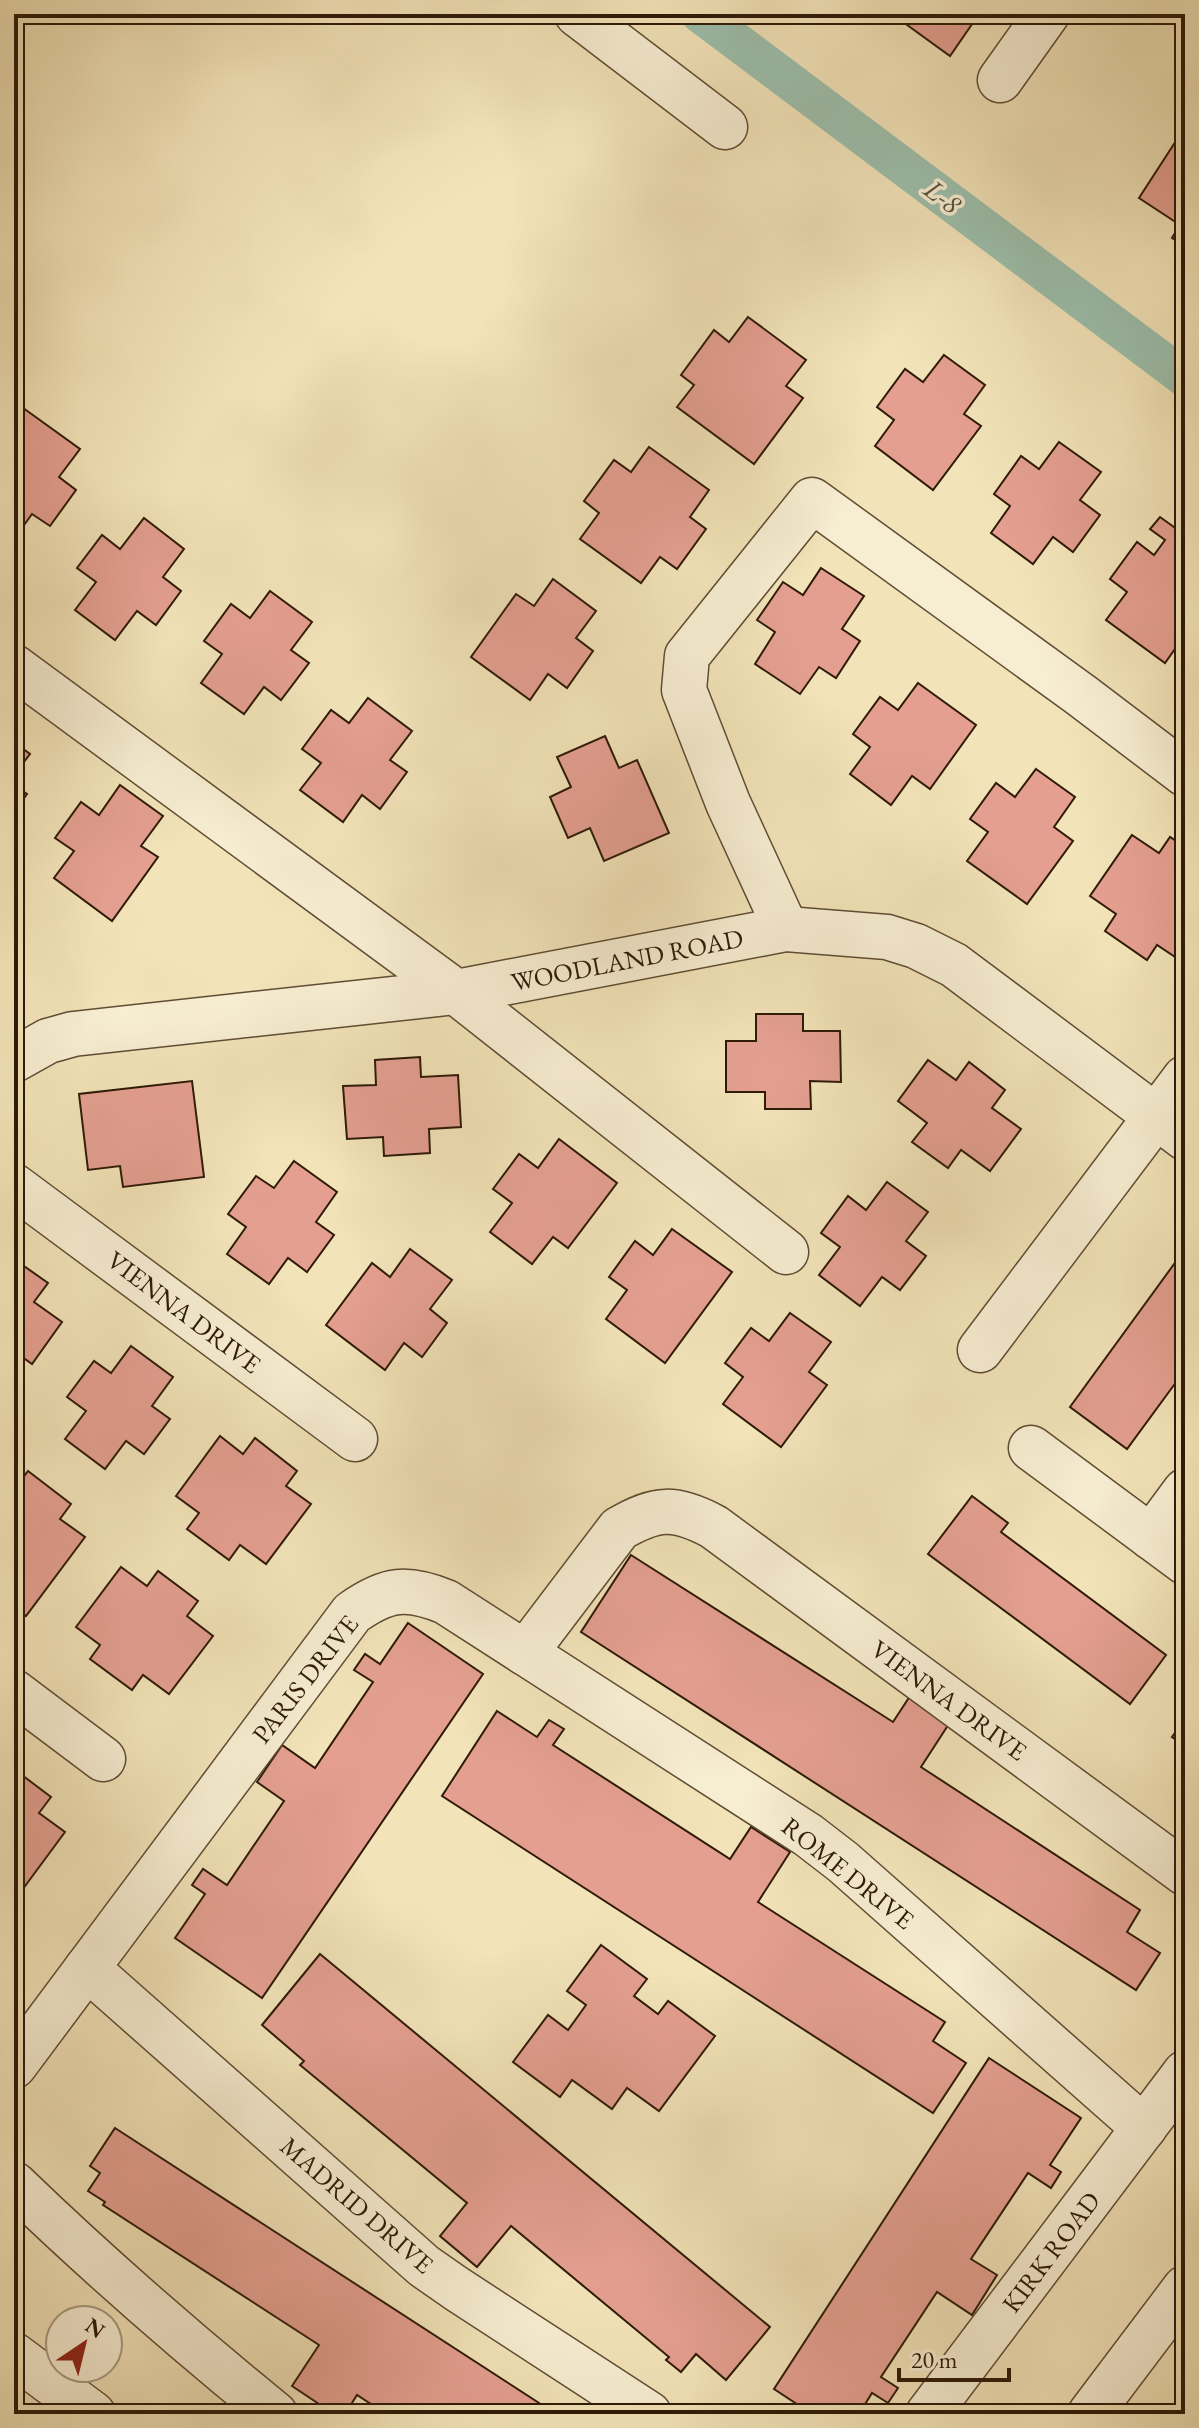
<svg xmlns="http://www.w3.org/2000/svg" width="1199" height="2428" font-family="'EB Garamond',serif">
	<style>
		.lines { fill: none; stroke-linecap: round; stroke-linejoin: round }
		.canal { stroke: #9cbeab; stroke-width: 38 }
		.building { fill: #e49f90; stroke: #2e1a07; stroke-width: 2 }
		.minor-casing { stroke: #5f4c33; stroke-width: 47 }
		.minor { stroke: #f7edd1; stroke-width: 44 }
		.labels { text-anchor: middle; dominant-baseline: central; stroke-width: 7; stroke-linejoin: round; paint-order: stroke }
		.street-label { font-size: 26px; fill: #2e1a07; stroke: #f7edd1 }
		.water-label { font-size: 28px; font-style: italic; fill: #545340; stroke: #f7edd1 }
	</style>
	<rect width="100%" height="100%" fill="#f2e3b8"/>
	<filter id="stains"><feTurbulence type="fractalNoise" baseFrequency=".0025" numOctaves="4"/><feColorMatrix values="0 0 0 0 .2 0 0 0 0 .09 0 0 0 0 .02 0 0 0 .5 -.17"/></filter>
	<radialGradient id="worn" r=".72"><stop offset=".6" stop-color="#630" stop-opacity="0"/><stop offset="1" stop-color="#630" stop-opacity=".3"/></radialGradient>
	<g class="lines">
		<polyline class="canal" points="700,14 1185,378"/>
	</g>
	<g class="building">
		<polygon points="892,14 979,14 950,56"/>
		<polygon points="1174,144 1185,152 1185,246 1172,238 1180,225 1139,198"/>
		<polygon points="748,317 806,360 786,386 803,398 754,464 677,407 694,385 681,375 714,330 729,342"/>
		<polygon points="944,355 985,385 964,414 981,426 933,490 875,446 894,420 877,407 905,369 923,382"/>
		<polygon points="19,405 80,449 59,477 76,490 50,526 32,514 14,539 14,412"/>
		<polygon points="1059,442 1101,472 1080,500 1100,515 1073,552 1053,537 1033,564 991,533 1010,506 994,494 1021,456 1039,469"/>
		<polygon points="649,447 709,490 690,517 706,529 677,569 660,557 641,583 580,539 599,513 584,501 614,460 631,472"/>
		<polygon points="1160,517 1185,535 1185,639 1182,639 1165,663 1106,620 1127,592 1110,579 1137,542 1154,555 1165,540 1150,529"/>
		<polygon points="144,518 184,549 163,577 181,591 156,625 137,611 115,640 75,610 96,582 77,568 102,535 120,549"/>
		<polygon points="821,568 864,596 842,629 860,641 836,678 819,667 800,694 755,664 775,632 757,620 783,582 803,595"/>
		<polygon points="553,579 596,611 576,638 593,651 567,688 548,674 530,700 471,657 516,594 534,606"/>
		<polygon points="270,591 312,622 291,650 309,663 281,700 264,687 244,714 201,683 222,654 204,641 231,604 250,618"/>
		<polygon points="918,683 976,725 930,789 912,776 891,805 850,774 870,747 853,734 880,697 898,710"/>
		<polygon points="368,698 412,731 390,760 407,772 380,809 362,795 343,822 300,790 321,763 302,749 331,710 349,723"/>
		<polygon points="605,736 619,768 637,760 669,833 604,861 590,828 568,838 550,797 571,787 557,757"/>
		<polygon points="14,742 30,754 14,775"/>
		<polygon points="1036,769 1075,797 1054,827 1073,841 1027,904 967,861 988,832 970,819 996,783 1015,797"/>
		<polygon points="14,785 27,794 14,812"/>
		<polygon points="120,785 163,816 141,846 158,857 112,921 54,878 74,851 55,838 81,802 99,815"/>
		<polygon points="1132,835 1159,853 1170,837 1185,847 1184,963 1157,945 1147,960 1105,931 1116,914 1090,896"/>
		<polygon points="756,1014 803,1014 803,1031 840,1031 841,1082 810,1081 811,1109 765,1109 765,1092 726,1092 726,1041 756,1041"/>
		<polygon points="420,1057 421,1077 458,1075 461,1127 429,1129 430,1153 384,1156 383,1137 347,1139 343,1086 376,1085 375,1060"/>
		<polygon points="928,1060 956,1080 969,1062 1005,1090 992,1108 1021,1129 990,1171 961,1150 948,1168 912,1142 927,1123 898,1101"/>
		<polygon points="192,1081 204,1177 123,1187 120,1166 88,1170 79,1094"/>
		<polygon points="559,1139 617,1183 568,1248 553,1237 532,1264 490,1232 512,1203 493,1189 519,1154 538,1168"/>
		<polygon points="294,1161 337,1192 316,1222 334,1235 307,1272 288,1258 269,1284 227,1254 246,1227 228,1214 256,1176 274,1188"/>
		<polygon points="887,1182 928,1212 906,1241 926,1256 900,1290 882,1277 860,1306 819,1275 840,1247 821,1233 848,1196 866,1210"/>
		<polygon points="672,1229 732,1272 665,1363 606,1319 627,1290 609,1277 635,1241 653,1255"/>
		<polygon points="410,1249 452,1280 430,1309 447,1323 422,1357 404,1343 385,1370 326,1325 372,1263 390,1277"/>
		<polygon points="1185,1249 1185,1370 1127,1449 1070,1407"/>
		<polygon points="14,1259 48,1283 34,1302 62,1322 32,1364 14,1351"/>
		<polygon points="790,1313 831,1342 809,1372 827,1385 781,1447 723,1404 743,1377 725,1363 751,1328 769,1341"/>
		<polygon points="131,1346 173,1377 152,1406 170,1419 144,1454 126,1441 105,1469 65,1439 86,1411 67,1397 94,1361 111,1373"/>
		<polygon points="220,1436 243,1454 255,1438 297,1471 286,1486 311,1504 266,1564 240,1545 229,1560 187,1529 199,1513 176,1496"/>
		<polygon points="28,1471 71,1504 60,1519 85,1537 26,1616 14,1607 14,1486 16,1487"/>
		<polygon points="972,1496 1008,1523 1001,1532 1166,1655 1130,1704 928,1554"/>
		<polygon points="631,1555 893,1722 914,1690 954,1716 921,1767 1140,1910 1127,1932 1160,1953 1136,1990 581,1632"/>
		<polygon points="121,1567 147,1586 158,1571 198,1601 187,1616 213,1636 169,1694 143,1675 132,1690 90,1659 100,1645 76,1627"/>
		<polygon points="408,1623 483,1674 262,1998 175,1938 205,1894 192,1885 203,1869 227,1885 284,1801 257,1782 282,1745 315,1768 373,1682 354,1670 365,1654 380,1664"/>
		<polygon points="497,1711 537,1737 549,1720 564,1729 553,1745 730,1859 751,1827 790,1852 758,1902 945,2022 933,2041 966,2063 933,2113 442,1796"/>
		<polygon points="1185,1719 1185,1746 1172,1737"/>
		<polygon points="14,1769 51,1797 39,1813 65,1832 14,1901"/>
		<polygon points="601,1945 647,1979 634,1996 658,2014 668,2001 715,2036 659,2111 627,2088 612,2109 572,2080 560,2097 513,2062 548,2015 568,2030 586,2005 567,1991"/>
		<polygon points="320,1954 770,2327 726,2380 696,2354 681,2372 666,2360 669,2357 511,2226 477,2267 440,2236 467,2203 300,2065 304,2061 262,2025"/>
		<polygon points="989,2058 1081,2118 1050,2165 1061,2172 1051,2188 1028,2173 971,2259 997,2275 972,2315 937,2292 881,2377 898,2388 888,2403 872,2393 859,2414 812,2414 774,2389"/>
		<polygon points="115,2128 556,2414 386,2414 357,2395 345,2414 334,2414 292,2386 319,2345 103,2205 105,2202 88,2191 100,2173 90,2166"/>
	</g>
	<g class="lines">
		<defs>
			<g id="minor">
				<polyline points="577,14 725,127"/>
				<polyline points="1000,80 1047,14"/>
				<polyline points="14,667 456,992 786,1252"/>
				<polyline points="786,929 728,803 684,690 687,656 812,500 1081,695 1185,774"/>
				<polyline points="14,1060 48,1041 73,1034 456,992 786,929 887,937 916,946 954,965 1185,1138"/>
				<polyline points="14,1186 355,1439"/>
				<polyline points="980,1350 1185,1078"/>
				<polyline points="1031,1448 1185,1562"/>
				<polyline points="1151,1537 1185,1491"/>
				<path d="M 525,1653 L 619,1529 C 656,1507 675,1506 714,1527 L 1185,1873"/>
				<polyline points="14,1692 103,1759"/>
				<polyline points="87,1968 424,2266 457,2289 649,2414"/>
				<path d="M 14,2066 L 352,1613 C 387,1588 407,1586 446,1602 L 808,1835 L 843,1862 L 1144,2128"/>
				<path d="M 14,2184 C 98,2265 184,2340 275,2414"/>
				<polyline points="14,2355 93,2414"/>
				<polyline points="928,2414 1185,2073"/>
				<polyline points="1090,2414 1185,2288"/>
			</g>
		</defs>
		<use href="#minor" class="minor-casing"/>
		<use href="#minor" class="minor"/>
	</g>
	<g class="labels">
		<g class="street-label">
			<text transform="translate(627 960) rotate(-11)">WOODLAND ROAD</text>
			<text transform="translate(184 1312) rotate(37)">VIENNA DRIVE</text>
			<text transform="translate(305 1679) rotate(-52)">PARIS DRIVE</text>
			<text transform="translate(949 1700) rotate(36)">VIENNA DRIVE</text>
			<text transform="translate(848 1873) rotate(39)">ROME DRIVE</text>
			<text transform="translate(357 2205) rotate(41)">MADRID DRIVE</text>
			<text transform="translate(1051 2252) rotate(-53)">KIRK ROAD</text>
		</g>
		<g class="water-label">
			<text transform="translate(943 196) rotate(37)">L-8</text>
		</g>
	</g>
	<rect width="1199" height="2428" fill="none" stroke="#f2e3b8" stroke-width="48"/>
	<rect x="16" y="16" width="1167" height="2396" fill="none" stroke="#2e1a07" stroke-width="4"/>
	<rect x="24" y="24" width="1151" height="2380" fill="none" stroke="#2e1a07" stroke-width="2"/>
	<g transform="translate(84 2344) rotate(35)"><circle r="38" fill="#f7edd1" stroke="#a79980" stroke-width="2"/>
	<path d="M0-6L14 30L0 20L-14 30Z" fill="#8f2418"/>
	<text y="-12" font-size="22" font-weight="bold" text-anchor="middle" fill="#2e1a07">N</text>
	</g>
	<path d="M899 2368v12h110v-12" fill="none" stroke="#2e1a07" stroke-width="4"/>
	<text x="911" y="2368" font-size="24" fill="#2e1a07" stroke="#f7edd1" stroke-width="6" paint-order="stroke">20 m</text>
	<rect width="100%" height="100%" filter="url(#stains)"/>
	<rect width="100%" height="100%" fill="url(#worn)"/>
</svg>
